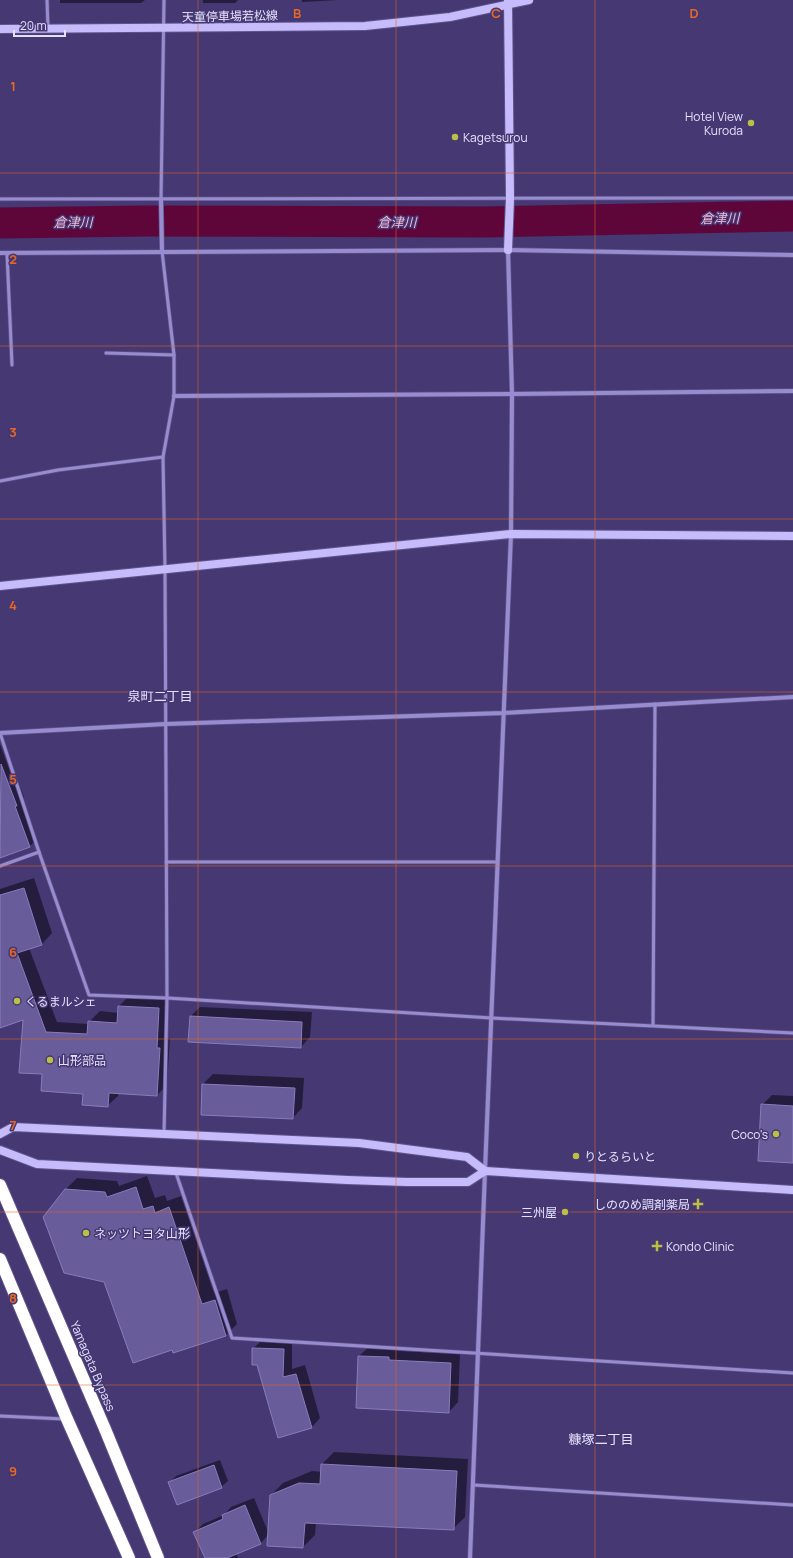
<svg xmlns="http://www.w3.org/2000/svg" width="793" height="1558" font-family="Manrope,'Noto Sans JP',sans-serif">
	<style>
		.shadow { fill: #0007 }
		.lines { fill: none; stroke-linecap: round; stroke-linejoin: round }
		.river { stroke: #5e053a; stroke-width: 31 }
		.building { fill: #685c9a; stroke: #887cbd }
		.lane-casing { stroke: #5f5389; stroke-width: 4.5 }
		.street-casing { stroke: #5f5389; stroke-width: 5.5 }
		.secondary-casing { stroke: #5f5389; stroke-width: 10 }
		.highway-casing { stroke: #5f5389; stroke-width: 14 }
		.lane { stroke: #988cd0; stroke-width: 3 }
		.street { stroke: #988cd0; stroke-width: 4 }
		.secondary { stroke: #c6bcfc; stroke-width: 8 }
		.highway { stroke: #fff; stroke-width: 12 }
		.grid { fill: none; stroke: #e86724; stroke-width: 1; stroke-opacity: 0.55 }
		.poi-dot { fill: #bbc045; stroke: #453873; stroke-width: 1.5 }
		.labels { text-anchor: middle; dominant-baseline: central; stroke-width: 3; stroke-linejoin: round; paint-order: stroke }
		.street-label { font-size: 12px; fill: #e5e1fd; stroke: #453873 }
		.poi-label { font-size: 12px; fill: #e5e1fd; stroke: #453873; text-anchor: start }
		.water-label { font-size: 13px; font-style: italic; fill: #f7bbd4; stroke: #453873 }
		.neighbourhood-label { font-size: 13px; fill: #e5e1fd; stroke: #453873 }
		.grid-label { font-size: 13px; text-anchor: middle; font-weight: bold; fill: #e86724; stroke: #453873; stroke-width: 3; stroke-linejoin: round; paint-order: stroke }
	</style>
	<rect width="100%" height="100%" fill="#453873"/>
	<g class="shadow">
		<polygon points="60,0 145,0 141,3 60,3"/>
		<polygon points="203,0 238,0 235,3 203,3"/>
		<polygon points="302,0 338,0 302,2"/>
		<polygon points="0,744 11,774 15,773 24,797 23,798 37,839 30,846 0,857"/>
		<polygon points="34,878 52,933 42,944 29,948 57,1022 89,1024 89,1022 100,1011 119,1013 119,1006 129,996 169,998 167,1038 170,1038 167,1085 157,1095 118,1093 118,1096 107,1106 43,1073 24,1018 0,1027 0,889"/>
		<polygon points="200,1007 312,1012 310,1037 301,1047 191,1016"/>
		<polygon points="213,1074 304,1078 302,1108 293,1118 202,1114 203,1084"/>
		<polygon points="772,1095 793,1096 793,1162 762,1105"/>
		<polygon points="147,1176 155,1198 165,1195 167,1201 181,1196 214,1293 227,1289 237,1324 226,1335 173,1349 105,1281 65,1190 77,1178 117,1181 119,1186"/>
		<polygon points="262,1340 292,1341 292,1369 305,1365 320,1418 312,1427 253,1349"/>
		<polygon points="369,1347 398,1348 398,1351 460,1354 458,1402 449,1412 359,1356"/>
		<polygon points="334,1452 468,1459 465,1517 453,1529 316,1522 315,1535 303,1547 268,1535 261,1543 236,1553 238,1558 206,1558 195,1532 203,1524 224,1515 231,1507 254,1498 269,1534 271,1495 283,1483 312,1471 322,1472 322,1464"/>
		<polygon points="220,1460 228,1481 221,1487 170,1482 176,1476"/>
	</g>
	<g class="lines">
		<polyline class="river" points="0,223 145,221 483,222 793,216"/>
	</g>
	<g class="building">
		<polygon points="1,764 17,806 15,806 30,847 0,858"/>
		<polygon points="24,888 42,945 17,953 46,1032 87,1034 88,1021 117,1023 118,1006 159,1008 157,1048 160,1048 157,1096 109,1093 108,1107 82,1105 83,1094 41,1091 42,1074 19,1073 23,1020 0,1028 0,895"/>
		<polygon points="190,1016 302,1022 301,1048 188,1042"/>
		<polygon points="202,1084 295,1088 293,1119 201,1115"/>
		<polygon points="761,1104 793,1106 793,1163 758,1161"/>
		<polygon points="136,1187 143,1209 153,1206 155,1213 169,1207 202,1304 215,1300 226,1336 173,1353 172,1350 133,1363 104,1282 64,1273 43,1217 65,1189 105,1192 107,1197"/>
		<polygon points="252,1348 284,1349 283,1377 296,1374 312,1428 278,1438 257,1365 252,1365"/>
		<polygon points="358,1356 389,1357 389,1360 451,1363 449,1413 356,1408"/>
		<polygon points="321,1464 457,1471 454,1530 305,1523 303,1548 267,1546 270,1495 299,1483 320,1484"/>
		<polygon points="214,1465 222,1488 177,1505 168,1482"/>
		<polygon points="245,1505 261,1544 227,1558 205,1558 193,1532 223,1519 222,1515"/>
	</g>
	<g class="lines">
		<defs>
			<g id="lane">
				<polyline points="47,0 48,28"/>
				<polyline points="0,199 793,198"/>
				<polyline points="161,199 164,0"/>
				<polyline points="162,251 174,355 174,396 163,457 165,569 167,998 164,1134"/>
				<polyline points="7,253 12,365"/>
				<polyline points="106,353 174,355"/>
				<polyline points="0,481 58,470 163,457"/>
				<polyline points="0,733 39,852 89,995 167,998 492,1018 793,1033"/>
				<polyline points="166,862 497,862"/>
				<polyline points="0,866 39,852"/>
				<polyline points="653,1025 655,704"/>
				<polyline points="176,1173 232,1338 793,1373"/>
				<polyline points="0,1416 64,1419"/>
				<polyline points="474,1485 793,1505"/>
			</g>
			<g id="street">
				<polyline points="161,199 162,251"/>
				<polyline points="0,253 508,250 793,255"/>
				<polyline points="174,396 512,394 793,391"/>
				<polyline points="0,733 166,724 503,713 793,697"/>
				<polyline points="470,1558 485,1171 511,534 512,394 508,250"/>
			</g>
			<g id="secondary">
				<polyline points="508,1 510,198 508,250"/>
				<polyline points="0,29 365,26 450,17 529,0"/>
				<polyline points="0,586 511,534 793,536"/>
				<polyline points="0,1134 13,1127 359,1143 467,1157 485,1171"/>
				<polyline points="0,1150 37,1164 347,1180 407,1182 468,1182 485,1171 793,1190"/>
			</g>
			<g id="highway">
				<polyline points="0,1185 105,1429 158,1558"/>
				<polyline points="0,1259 67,1419 129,1558"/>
			</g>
		</defs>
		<use href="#lane" class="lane-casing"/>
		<use href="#street" class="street-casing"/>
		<use href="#secondary" class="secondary-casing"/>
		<use href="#highway" class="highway-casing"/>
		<use href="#lane" class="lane"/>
		<use href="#street" class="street"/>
		<use href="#secondary" class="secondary"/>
		<use href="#highway" class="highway"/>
	</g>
	<path class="grid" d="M 198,0 L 198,1558M 396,0 L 396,1558M 595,0 L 595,1558M 0,173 L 793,173M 0,346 L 793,346M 0,519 L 793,519M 0,692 L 793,692M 0,866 L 793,866M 0,1039 L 793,1039M 0,1212 L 793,1212M 0,1385 L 793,1385"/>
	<g class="poi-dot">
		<circle cx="751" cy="123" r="4"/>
		<circle cx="455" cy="137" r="4"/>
		<circle cx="17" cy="1001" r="4"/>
		<circle cx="50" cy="1060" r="4"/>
		<circle cx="776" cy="1134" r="4"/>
		<circle cx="576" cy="1156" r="4"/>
		<path d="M696 1198h4v4h4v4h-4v4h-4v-4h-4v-4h4z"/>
		<circle cx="565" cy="1212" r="4"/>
		<circle cx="86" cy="1233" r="4"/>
		<path d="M655 1240h4v4h4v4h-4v4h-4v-4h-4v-4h4z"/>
	</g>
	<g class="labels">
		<g class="street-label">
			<text transform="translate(230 16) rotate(-1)">天童停車場若松線</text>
			<text transform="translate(93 1366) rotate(67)">Yamagata Bypass</text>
		</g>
		<g class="poi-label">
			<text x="743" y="116" text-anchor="end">Hotel View<tspan x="743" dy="14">Kuroda</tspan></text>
			<text x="463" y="137">Kagetsurou</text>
			<text x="25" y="1001">くるまルシェ</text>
			<text x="58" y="1060">山形部品</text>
			<text x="768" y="1134" text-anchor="end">Coco's</text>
			<text x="584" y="1156">りとるらいと</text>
			<text x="690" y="1204" text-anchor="end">しののめ調剤薬局</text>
			<text x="557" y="1212" text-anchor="end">三州屋</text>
			<text x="94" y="1233">ネッツトヨタ山形</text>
			<text x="666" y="1246">Kondo Clinic</text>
		</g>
		<g class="water-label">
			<text transform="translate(720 218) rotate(-1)">倉津川</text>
			<text x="73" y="222">倉津川</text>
			<text x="397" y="222">倉津川</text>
		</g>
		<g class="neighbourhood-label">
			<text x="160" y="696">泉町二丁目</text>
			<text x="601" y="1439">糠塚二丁目</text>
		</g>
	</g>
	<g class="grid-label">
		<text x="297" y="18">B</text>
		<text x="496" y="18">C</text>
		<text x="694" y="18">D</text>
		<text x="13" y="91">1</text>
		<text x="13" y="264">2</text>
		<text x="13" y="437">3</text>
		<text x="13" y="610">4</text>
		<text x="13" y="784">5</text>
		<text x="13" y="957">6</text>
		<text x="13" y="1130">7</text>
		<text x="13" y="1303">8</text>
		<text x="13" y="1476">9</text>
	</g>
	<path d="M14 30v6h51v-6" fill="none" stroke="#e5e1fd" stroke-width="2"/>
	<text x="20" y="30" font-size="12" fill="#e5e1fd" stroke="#453873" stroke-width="3" paint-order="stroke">20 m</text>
</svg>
